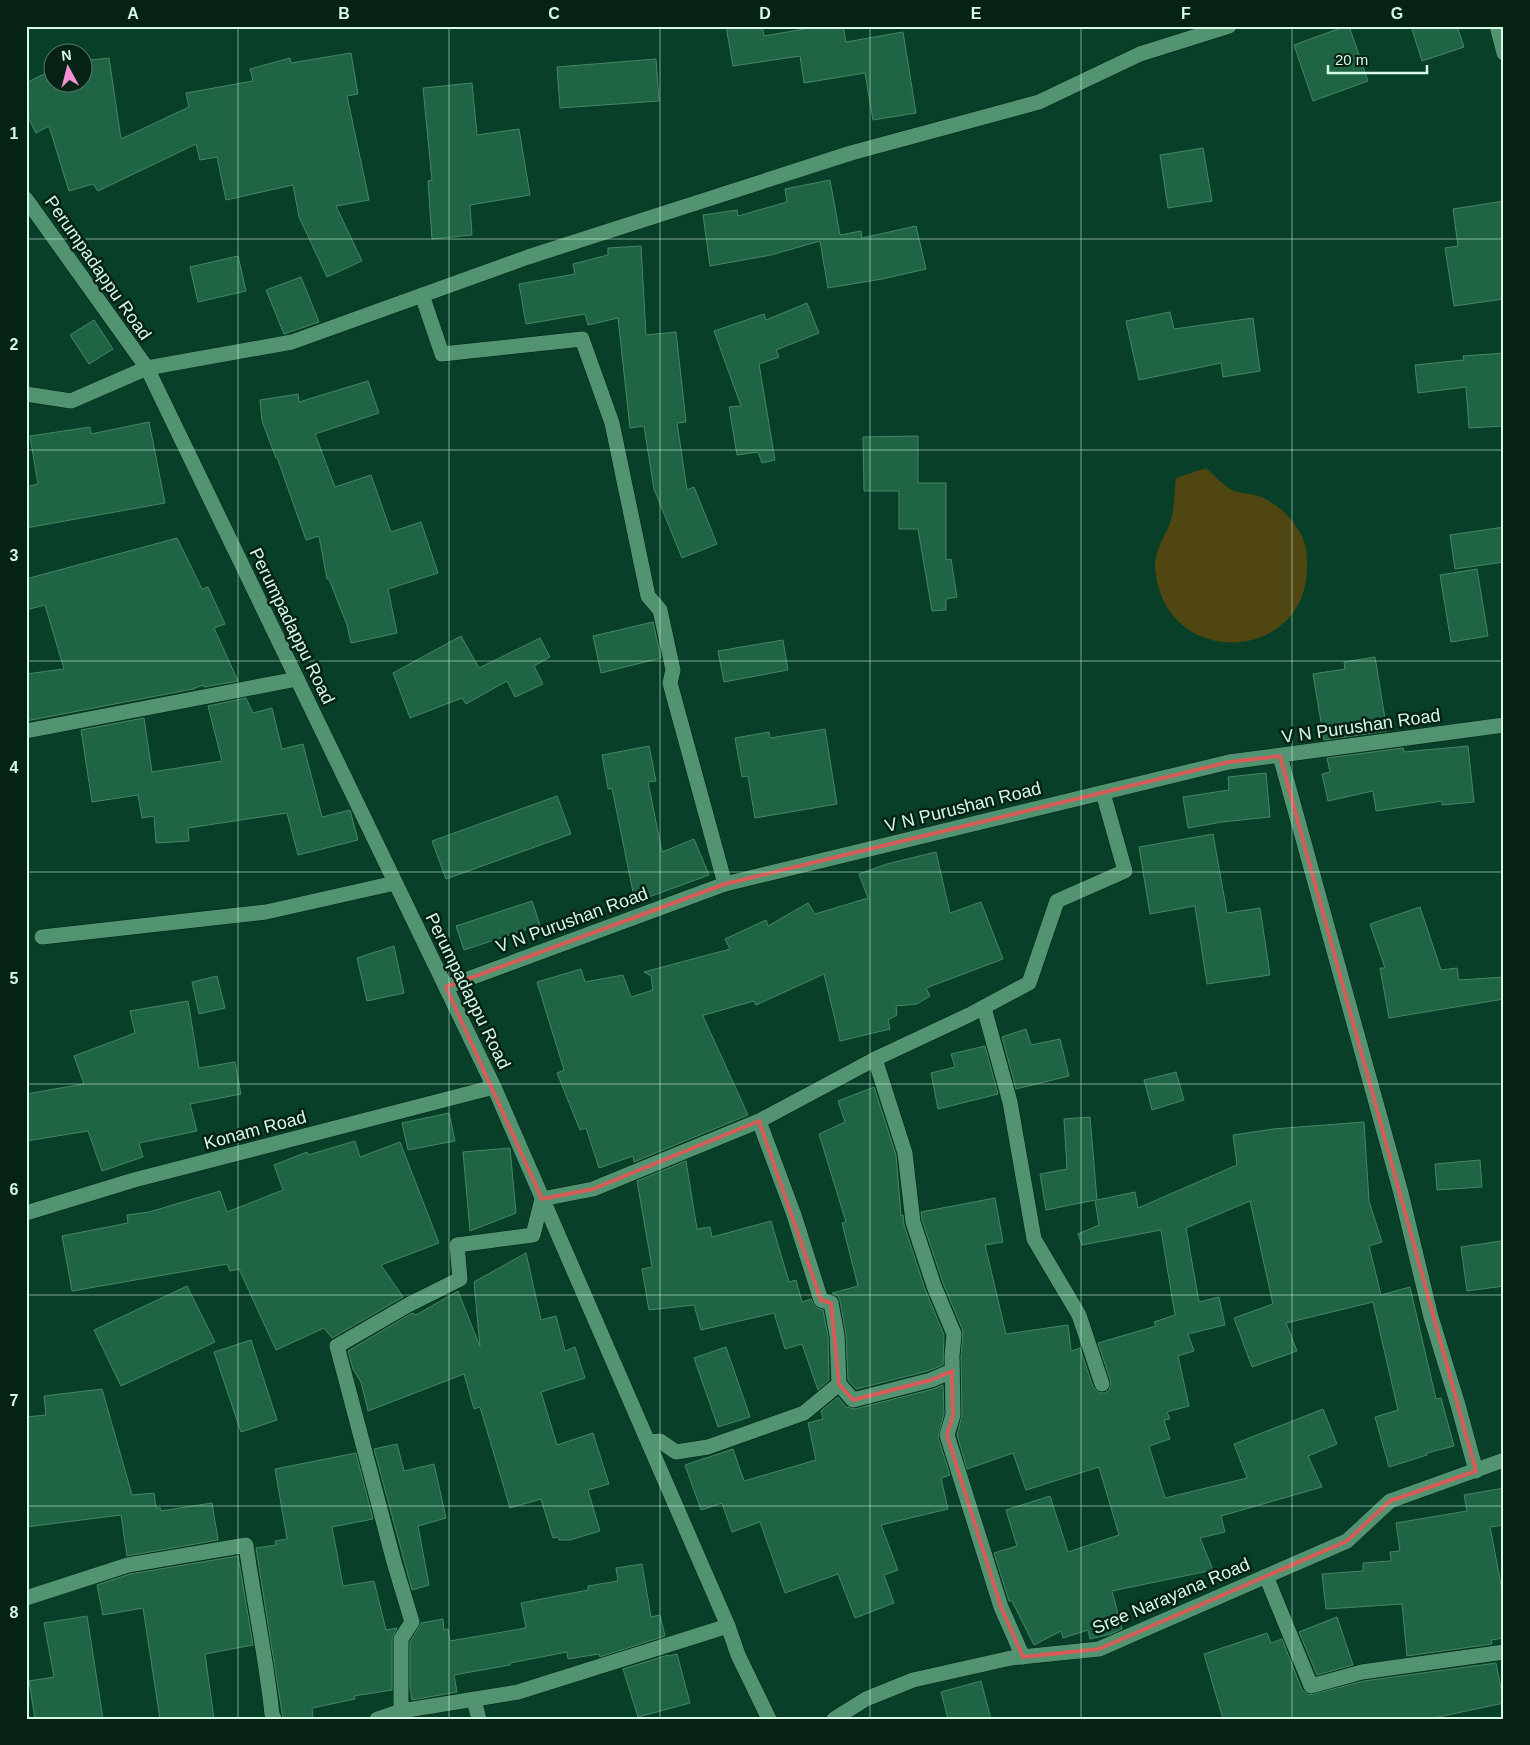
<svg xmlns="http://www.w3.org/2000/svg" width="1530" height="1745" font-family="Arial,sans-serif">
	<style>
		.green { fill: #4f4612 }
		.building { fill: #1f6444; stroke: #458765 }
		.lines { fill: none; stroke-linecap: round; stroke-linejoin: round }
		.street-casing { stroke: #002313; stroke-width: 16 }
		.secondary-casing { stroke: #002313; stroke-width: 16 }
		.street { stroke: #529471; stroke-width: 15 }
		.secondary { stroke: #529471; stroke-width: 15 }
		.marked { fill: none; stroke: #d65c57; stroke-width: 4; stroke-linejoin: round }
		.grid { fill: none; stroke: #d8f9e5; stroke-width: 1; stroke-opacity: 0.55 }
		.labels { text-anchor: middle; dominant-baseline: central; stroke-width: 5; stroke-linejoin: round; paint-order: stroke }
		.street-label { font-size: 18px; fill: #d8f9e5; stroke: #062215 }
		.neatline { fill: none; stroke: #d8f9e5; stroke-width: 2 }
		.grid-label { font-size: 16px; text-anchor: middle; font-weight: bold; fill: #d8f9e5 }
	</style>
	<rect width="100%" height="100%" fill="#083f28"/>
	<path class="green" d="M 1206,468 C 1214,475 1223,485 1232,490 C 1239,494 1250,493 1258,496 C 1274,501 1289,515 1298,529 C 1306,541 1308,556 1307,569 C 1305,663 1165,671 1155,569 C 1154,550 1164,539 1170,523 C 1175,510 1174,492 1176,478 Z"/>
	<g class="building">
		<polygon points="726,26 762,26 764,36 822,26 843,26 846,42 903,32 916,113 873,120 865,73 804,83 800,56 733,66"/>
		<polygon points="1346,26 1349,26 1368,81 1313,101 1294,45"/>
		<polygon points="1411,26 1457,26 1464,47 1422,61"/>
		<polygon points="351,53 358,94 347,96 369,200 336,206 362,261 327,277 299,217 293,185 226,200 217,157 200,160 196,144 98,191 93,184 69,191 49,126 36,133 26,113 26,83 52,70 52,82 82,82 82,61 109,58 121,139 189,107 186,93 253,81 250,69 290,58 291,63"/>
		<polygon points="656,59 659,101 560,108 557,67"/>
		<polygon points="472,83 477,135 519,129 530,195 470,205 472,235 432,239 428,181 432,180 423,88"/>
		<polygon points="1203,148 1212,201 1168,208 1160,155"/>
		<polygon points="830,180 840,235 861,231 862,238 916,226 926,269 882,279 828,288 820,241 771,255 710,266 703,215 737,210 738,216 787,202 785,189"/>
		<polygon points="1504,201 1504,299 1454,306 1445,248 1458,246 1453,209"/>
		<polygon points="641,246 646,335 676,332 686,422 677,423 687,490 694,487 717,544 682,558 654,489 644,426 630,428 618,318 588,325 585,314 526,324 519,284 575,274 573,264 608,255 608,248"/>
		<polygon points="238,256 246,291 198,302 190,267"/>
		<polygon points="301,277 319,322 284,334 266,290"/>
		<polygon points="807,303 819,333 776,350 779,357 759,364 775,460 762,463 758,452 737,455 729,407 741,406 714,331 764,314 766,320"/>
		<polygon points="1170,312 1174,329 1253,318 1260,371 1223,377 1221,363 1139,380 1126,321"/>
		<polygon points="94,320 113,349 89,364 70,335"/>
		<polygon points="1504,353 1504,426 1469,428 1466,387 1418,393 1415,365 1464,360 1463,356"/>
		<polygon points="368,381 379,413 315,434 335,487 371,475 391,532 421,522 438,573 388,589 397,633 351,643 347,625 329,579 327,579 319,536 306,540 277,457 276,458 262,421 260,400 298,394 299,402"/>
		<polygon points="149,422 165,503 26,528 26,487 38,484 30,436 90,427 91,434"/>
		<polygon points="918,436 918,483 946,483 946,560 951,559 957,597 946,599 946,610 932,611 918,529 899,529 899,491 864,491 863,437"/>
		<polygon points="1504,527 1504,562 1455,569 1450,535"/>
		<polygon points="177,538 202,589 208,587 225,624 214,628 238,681 204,687 203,685 193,689 26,721 26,674 64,669 45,605 26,610 26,579"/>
		<polygon points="1477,569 1488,636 1451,642 1440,575"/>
		<polygon points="653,622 661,658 601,673 593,636"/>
		<polygon points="461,636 479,668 540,638 550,657 534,666 543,684 515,697 507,681 466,704 462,698 410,718 393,673"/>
		<polygon points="783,640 788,670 724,682 718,651"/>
		<polygon points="1375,657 1387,731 1324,740 1313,674 1345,669 1344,662"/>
		<polygon points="246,698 253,713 272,708 282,749 303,744 322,817 350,810 358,840 298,855 287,813 188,828 189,841 156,843 154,816 142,818 138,795 92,802 81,730 144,718 152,772 222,761 208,706"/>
		<polygon points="825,729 837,804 755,818 748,776 742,777 735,738 769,732 770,738"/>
		<polygon points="649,746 656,781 648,782 662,852 694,839 709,875 635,902 612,788 608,789 602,755"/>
		<polygon points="1468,746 1474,802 1442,805 1442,801 1376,811 1373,791 1328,801 1322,774 1330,772 1327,758 1403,748 1404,752"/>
		<polygon points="1266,773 1270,817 1222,822 1188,828 1183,797 1229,790 1228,777"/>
		<polygon points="557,796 571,834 446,879 432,841"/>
		<polygon points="1213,834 1227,913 1260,908 1270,975 1207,984 1195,906 1150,914 1139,847"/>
		<polygon points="936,852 950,913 981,902 1003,959 926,988 930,996 917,1004 896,1006 897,1015 888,1020 890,1029 840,1041 824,974 756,1005 754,1001 704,1015 702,1014 748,1115 634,1162 633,1156 599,1168 586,1128 580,1130 557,1073 564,1070 537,982 581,969 585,982 623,975 631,997 653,990 651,976 644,972 730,949 725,939 766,920 768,926 808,903 815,914 868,898 859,874 887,864"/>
		<polygon points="532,901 540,925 464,950 456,926"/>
		<polygon points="1420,907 1441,970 1457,968 1459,980 1504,977 1504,999 1389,1018 1380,968 1385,968 1370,924"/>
		<polygon points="394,946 404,993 367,1001 357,958"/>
		<polygon points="217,976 225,1008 199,1014 192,982"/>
		<polygon points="188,1001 199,1068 235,1062 241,1094 190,1104 197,1131 139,1143 143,1157 102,1171 88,1131 26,1141 26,1094 84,1084 74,1056 135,1033 130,1011"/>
		<polygon points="1026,1029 1031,1045 1060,1039 1069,1076 1016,1089 1002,1037"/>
		<polygon points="985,1046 998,1094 938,1109 931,1073 955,1067 951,1054"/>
		<polygon points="1176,1072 1184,1100 1152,1110 1144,1080"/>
		<polygon points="874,1087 896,1155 901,1216 903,1215 904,1225 925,1289 944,1335 943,1365 928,1371 856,1389 848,1380 846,1334 840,1301 838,1296 832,1293 858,1286 842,1223 846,1222 819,1134 845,1122 838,1101"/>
		<polygon points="449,1113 455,1141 408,1150 402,1123"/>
		<polygon points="1090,1117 1097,1200 1135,1192 1138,1208 1237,1165 1233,1135 1273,1129 1364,1122 1369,1201 1382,1242 1369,1246 1381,1295 1410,1287 1436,1399 1441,1398 1454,1446 1427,1453 1427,1455 1389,1467 1375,1417 1398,1410 1373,1302 1286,1323 1297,1351 1252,1367 1234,1318 1273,1304 1250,1201 1186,1228 1199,1302 1219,1297 1225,1325 1188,1334 1194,1351 1178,1356 1189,1406 1167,1412 1170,1419 1164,1420 1170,1439 1149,1446 1165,1498 1247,1478 1234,1444 1323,1409 1337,1444 1308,1456 1322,1487 1221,1516 1225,1532 1200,1538 1213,1570 1112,1591 1122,1629 1111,1634 1090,1639 1088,1630 1063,1638 1061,1631 1034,1645 1012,1601 1009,1601 994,1553 1017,1546 1006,1510 1050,1496 1068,1552 1119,1535 1099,1467 1026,1490 1013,1453 967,1469 957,1435 962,1415 961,1356 963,1331 943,1283 922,1220 921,1212 995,1198 1003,1242 985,1245 1006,1334 1068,1325 1071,1351 1080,1348 1093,1387 1100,1393 1105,1393 1109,1390 1111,1382 1098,1343 1156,1326 1154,1322 1175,1315 1161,1230 1082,1245 1078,1234 1099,1225 1095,1200 1046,1210 1040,1174 1067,1169 1064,1119"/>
		<polygon points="355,1141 360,1157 400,1142 439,1243 381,1265 403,1297 332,1338 324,1328 276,1350 239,1269 230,1271 227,1264 72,1291 62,1236 128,1223 127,1215 149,1212 220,1191 227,1212 283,1190 274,1165 307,1152 308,1155"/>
		<polygon points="510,1148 516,1213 470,1231 463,1152"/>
		<polygon points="1480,1160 1482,1187 1437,1190 1435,1164"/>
		<polygon points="686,1161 697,1229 710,1227 712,1237 771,1221 789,1282 796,1280 802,1302 811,1299 815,1307 823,1310 828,1336 829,1380 818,1390 802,1344 785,1349 774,1313 701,1330 694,1305 649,1310 642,1269 652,1267 637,1181"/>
		<polygon points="1501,1241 1504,1262 1504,1286 1467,1291 1461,1247"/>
		<polygon points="526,1253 541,1320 556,1316 565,1351 575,1347 585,1378 541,1392 557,1445 593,1433 609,1484 588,1490 600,1531 570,1540 559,1540 558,1537 553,1538 541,1499 510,1508 480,1407 474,1409 464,1374 368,1411 361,1382 353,1369 348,1351 412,1313 416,1315 458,1291 480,1347 474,1282"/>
		<polygon points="187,1286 215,1342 121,1386 94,1330"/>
		<polygon points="251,1340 277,1420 241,1432 214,1352"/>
		<polygon points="726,1347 750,1417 718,1427 694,1358"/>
		<polygon points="943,1385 944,1414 938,1437 950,1475 941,1478 948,1509 881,1525 898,1570 884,1575 894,1603 855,1618 838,1574 785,1593 760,1522 732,1532 722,1503 701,1510 685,1465 733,1449 744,1481 816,1460 808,1423 823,1419 821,1411 838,1397 846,1407 855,1409 933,1389"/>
		<polygon points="102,1389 132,1495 154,1493 156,1508 160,1508 161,1511 212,1503 218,1540 127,1556 121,1515 26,1527 26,1417 46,1415 44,1396"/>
		<polygon points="397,1444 404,1471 434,1464 446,1518 418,1526 429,1585 412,1590 374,1449"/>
		<polygon points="356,1453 373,1519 332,1527 343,1586 374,1581 386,1630 397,1628 392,1639 392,1690 354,1696 355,1699 312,1708 313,1719 283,1719 256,1548 276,1545 275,1541 287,1539 275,1469"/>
		<polygon points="1504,1488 1504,1525 1490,1527 1504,1600 1504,1638 1491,1640 1492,1644 1407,1656 1402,1604 1326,1609 1322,1574 1363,1571 1363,1563 1391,1561 1390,1552 1400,1551 1396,1523 1467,1511 1464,1495"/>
		<polygon points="238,1556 253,1645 205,1654 214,1719 160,1719 143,1608 103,1615 97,1585 130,1574"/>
		<polygon points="642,1564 651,1617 660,1615 665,1636 600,1657 599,1654 568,1659 567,1652 510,1663 510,1665 454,1675 457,1692 412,1700 410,1688 410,1642 421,1623 443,1619 444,1630 448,1629 450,1641 526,1628 521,1603 588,1590 588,1586 618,1581 616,1568"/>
		<polygon points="87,1616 103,1719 35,1719 29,1681 54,1677 44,1623"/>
		<polygon points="1337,1617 1353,1665 1317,1675 1299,1632"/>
		<polygon points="1267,1633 1271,1643 1282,1639 1302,1690 1309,1695 1364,1681 1496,1663 1504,1703 1429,1719 1223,1719 1204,1654"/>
		<polygon points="677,1654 690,1703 638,1717 623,1669 668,1655 669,1656"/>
		<polygon points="981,1681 991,1719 948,1719 941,1692"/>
	</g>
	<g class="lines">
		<defs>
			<g id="street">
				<polyline points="1497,26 1504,53"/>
				<polyline points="422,295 442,354 582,339 612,423 648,596 660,610 673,670 670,683 725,884"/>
				<polyline points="26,394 71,401 147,368 292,342 528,257 851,153 1039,102 1140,54 1229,26"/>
				<polyline points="26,731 297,679"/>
				<polyline points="1280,756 1401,1193 1431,1317 1458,1405 1476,1471"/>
				<polyline points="42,937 266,912 395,883"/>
				<polyline points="446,987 725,884 1229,762 1504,725"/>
				<polyline points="984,1008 1010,1102 1034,1239 1079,1315 1102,1384"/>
				<polyline points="875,1059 905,1153 913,1222 934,1286 954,1334 952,1356 953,1415 947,1435 1001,1607 1023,1657"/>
				<polyline points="839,1384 853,1400 931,1380 952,1371"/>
				<polyline points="649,1442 660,1441 676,1452 708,1447 804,1413 839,1384 837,1335 831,1303 821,1300 794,1215 759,1121"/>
				<polyline points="1266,1576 1311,1686 1362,1672 1504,1652"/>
				<path d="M 26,1598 L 128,1565 L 246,1545 C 254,1602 266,1657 272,1714 L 274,1719"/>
				<polyline points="474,1700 479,1719"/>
				<polyline points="401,1711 401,1639 412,1622 394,1562 337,1346 408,1305 460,1279 457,1245 533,1235 542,1199 593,1189 759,1121 875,1059 969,1015 1029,983 1057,901 1125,871 1103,793"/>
				<polyline points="377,1719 401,1711 518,1692 728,1626"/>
				<polyline points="834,1719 866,1699 913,1680 1011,1658 1099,1649 1347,1541 1390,1501 1504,1460"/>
			</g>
			<g id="secondary">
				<polyline points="26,199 147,368 494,1087 728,1626 738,1655 769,1719"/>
				<polyline points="26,1213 134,1180 494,1087"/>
			</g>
		</defs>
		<use href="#street" class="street-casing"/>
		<use href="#secondary" class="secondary-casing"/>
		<use href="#street" class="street"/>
		<use href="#secondary" class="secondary"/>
	</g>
	<path class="marked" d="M 1280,756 L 1476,1471 L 1390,1501 L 1347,1541 L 1099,1649 L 1023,1657 L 1001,1607 L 947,1435 L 953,1415 L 952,1371 L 931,1380 L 853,1400 L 839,1384 L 831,1303 L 821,1300 L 759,1121 L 593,1189 L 542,1199 L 446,987 L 725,884 L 1229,762 Z"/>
	<path class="grid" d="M 238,26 L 238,1719M 449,26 L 449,1719M 660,26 L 660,1719M 870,26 L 870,1719M 1081,26 L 1081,1719M 1292,26 L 1292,1719M 26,239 L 1504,239M 26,450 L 1504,450M 26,661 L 1504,661M 26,872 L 1504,872M 26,1084 L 1504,1084M 26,1295 L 1504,1295M 26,1506 L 1504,1506"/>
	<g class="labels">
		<g class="street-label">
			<text transform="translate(98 268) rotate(55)">Perumpadappu Road</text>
			<text transform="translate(292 626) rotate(64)">Perumpadappu Road</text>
			<text transform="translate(1361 726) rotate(-8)">V N Purushan Road</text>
			<text transform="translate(963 807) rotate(-14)">V N Purushan Road</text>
			<text transform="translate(572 920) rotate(-20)">V N Purushan Road</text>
			<text transform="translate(468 991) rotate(64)">Perumpadappu Road</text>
			<text transform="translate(255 1130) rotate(-15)">Konam Road</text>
			<text transform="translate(1171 1596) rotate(-23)">Sree Narayana Road</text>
		</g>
	</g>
	<rect width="1530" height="1745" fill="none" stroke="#062215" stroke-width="55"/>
	<g transform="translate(68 68) rotate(353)"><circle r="24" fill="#062215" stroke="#5a7868"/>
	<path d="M0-4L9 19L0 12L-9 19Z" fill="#f391d5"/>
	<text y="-8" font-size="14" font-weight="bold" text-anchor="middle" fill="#d8f9e5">N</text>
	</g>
	<path d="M1328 65v8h99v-8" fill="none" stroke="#d8f9e5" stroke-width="2.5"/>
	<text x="1335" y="65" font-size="15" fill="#d8f9e5" stroke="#062215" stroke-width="4" paint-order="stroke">20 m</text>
	<rect x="28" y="28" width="1474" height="1690" class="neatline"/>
	<g class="grid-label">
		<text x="133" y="19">A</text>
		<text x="344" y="19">B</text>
		<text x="554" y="19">C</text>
		<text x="765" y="19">D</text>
		<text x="976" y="19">E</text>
		<text x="1186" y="19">F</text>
		<text x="1397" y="19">G</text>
		<text x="14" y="139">1</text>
		<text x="14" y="350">2</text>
		<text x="14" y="561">3</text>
		<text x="14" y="773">4</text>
		<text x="14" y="984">5</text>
		<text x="14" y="1195">6</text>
		<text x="14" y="1406">7</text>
		<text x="14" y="1618">8</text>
	</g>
</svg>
